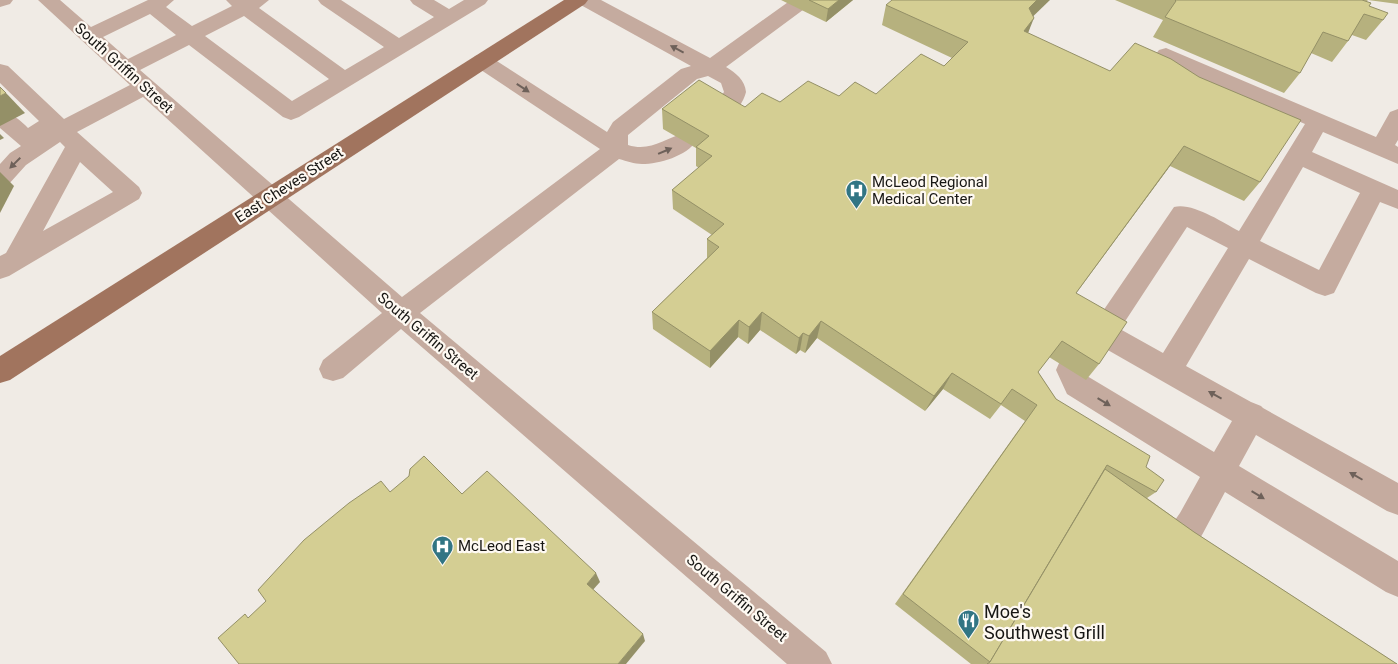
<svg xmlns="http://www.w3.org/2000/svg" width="1398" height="664" font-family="Roboto,sans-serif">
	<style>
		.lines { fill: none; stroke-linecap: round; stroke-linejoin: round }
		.minor { fill: #c5ab9f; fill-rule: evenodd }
		.major { fill: #a1745e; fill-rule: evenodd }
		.wall { fill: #b6b17e }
		.shaded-wall { fill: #949067 }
		.building { fill: #d4ce93; stroke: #949067 }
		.oneway { fill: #6e615a }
		.labels { text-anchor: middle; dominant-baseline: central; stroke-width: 4.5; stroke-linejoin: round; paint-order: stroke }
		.street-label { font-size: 15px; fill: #181714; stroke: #fef9f2 }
		.poi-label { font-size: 15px; fill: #181714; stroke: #fef9f2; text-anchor: start }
		.near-poi-label { font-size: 18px; fill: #181714; stroke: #fef9f2; text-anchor: start }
	</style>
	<rect width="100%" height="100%" fill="#f0ebe5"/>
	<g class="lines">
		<g class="minor">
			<polygon points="0,0 13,0 10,4 0,7"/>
			<path d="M 38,0 L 60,0 L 91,27 L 148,0 L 174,0 L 166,7 L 192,26 L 232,6 L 226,0 L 269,0 L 259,8 L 345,70 L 384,47 L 321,4 L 318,0 L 341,0 L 399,38 L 434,17 L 413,4 L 410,0 L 434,0 L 449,9 L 464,0 L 488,0 L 485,4 L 299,117 L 291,120 L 283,117 L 189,45 L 140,70 L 402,297 L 600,149 L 475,66 L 471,61 L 475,56 L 482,54 L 489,56 L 607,132 L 613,122 L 681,69 L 691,66 L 579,4 L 576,0 L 601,0 L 710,58 L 791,0 L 814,0 L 811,4 L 726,67 C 736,73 745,80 746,92 C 742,108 728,122 712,117 L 709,112 L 724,92 L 721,83 L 708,76 L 697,79 L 628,135 L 628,145 C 650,152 664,139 684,133 L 692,135 L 696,141 C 687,156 659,164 642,164 C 634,164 627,161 619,159 L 420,313 L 826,652 L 832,664 L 787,664 L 401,329 L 343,378 L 333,381 L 323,378 L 319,369 L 323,360 L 382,313 L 143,97 L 77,132 L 139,187 L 142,193 L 139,199 L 9,276 L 0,279 L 0,256 L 6,253 L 65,147 L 60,142 L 26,165 L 8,185 L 0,188 L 0,164 L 10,153 L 21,146 L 0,128 L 0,116 C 13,113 19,119 28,128 L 39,121 L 0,83 L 0,64 L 8,66 L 64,119 L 130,85 ZM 150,14 L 176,35 L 128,59 L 103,37 ZM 244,16 L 329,79 L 292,101 L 205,36 ZM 80,162 L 113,192 L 43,231 Z"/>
			<path d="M 1166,48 L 1376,137 L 1390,112 L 1398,109 L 1398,140 L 1395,145 L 1398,147 L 1398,164 L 1323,132 L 1312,152 L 1398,190 L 1398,209 L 1380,202 L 1334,293 L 1325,296 L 1316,293 L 1249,259 L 1186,366 L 1251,402 L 1261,406 L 1263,408 L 1398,483 L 1398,515 L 1387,511 L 1256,435 L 1239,466 L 1398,561 L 1398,597 L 1386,592 L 1225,492 L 1202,535 L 1190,552 L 1179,557 L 1168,552 L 1163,541 L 1168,530 L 1180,513 L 1200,477 L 1067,394 L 1056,370 L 1060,361 L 1070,358 L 1080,361 L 1087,376 L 1214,452 L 1232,421 L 1092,341 L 1088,333 L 1174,207 C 1192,202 1222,222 1239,231 L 1305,124 L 1159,60 L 1155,55 L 1159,50 ZM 1303,167 L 1360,193 L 1319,270 L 1260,241 ZM 1187,227 L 1228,248 L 1163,353 L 1120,329 Z"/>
		</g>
		<polygon class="major" points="564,0 588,0 585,4 10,380 0,383 0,356"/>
	</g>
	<g class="wall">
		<polygon points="781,0 853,0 826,22"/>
		<polygon points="1115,0 1398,0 1398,4 1368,0 1366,2 1369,6 1383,20 1366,40 1352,35 1348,41 1332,62 1311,53 1300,73 1284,93 1153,37 1163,20"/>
		<polygon points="886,5 1033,16 1028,33 1260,182 1244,201 1170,166 1076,293 1099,364 1086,380 1049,357 1038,372 1056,399 1146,467 1156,492 1147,498 1194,532 1397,664 971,664 895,604 1025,421 1001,405 990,419 943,389 925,411 817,338 805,353 800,350 796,354 760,330 748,344 738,337 710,368 653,329 652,312 707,258 707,239 712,235 673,209 672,190 699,168 696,166 696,148 663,129 662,109 745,107 839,96 876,94 944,66 952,58 882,25"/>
	</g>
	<g class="shaded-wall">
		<polygon points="839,0 853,0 826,22 828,9"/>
		<polygon points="1037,0 1050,0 1021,28 1029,8"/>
		<polygon points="1034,18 1026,38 1024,31"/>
		<polygon points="6,93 25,113 0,126 0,96"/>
		<polygon points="0,134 4,138 0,140"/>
		<polygon points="1184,146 1170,166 1063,311 1076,293"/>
		<polygon points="0,172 14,186 0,213"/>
		<polygon points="762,312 760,330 748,344 749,327"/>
		<polygon points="739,320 738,337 710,368 710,351"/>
		<polygon points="821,321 817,338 805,353 809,336"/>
		<polygon points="803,333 800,350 796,354 799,338"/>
		<polygon points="952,373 943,389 925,411 934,396"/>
		<polygon points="596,573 600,582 591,592 587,584"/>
		<polygon points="643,634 645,641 626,664 618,664"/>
	</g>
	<g class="building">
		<polygon points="809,0 839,0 828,9"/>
		<polygon points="892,0 1037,0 1029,8 1034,18 1024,31 1110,71 1135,43 1171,59 1199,77 1301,120 1260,182 1184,146 1076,293 1127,322 1099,364 1062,341 1038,372 1056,399 1150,456 1146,467 1164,480 1156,492 1107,465 990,662 903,594 1037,405 1012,389 1001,404 952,373 934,396 821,321 809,336 803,333 799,338 762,312 749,327 739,320 710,351 652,312 719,247 707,239 724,224 672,190 712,156 696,147 709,136 662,109 699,80 745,107 762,93 780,102 808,81 839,96 855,82 876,94 921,54 944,66 968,42 886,5"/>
		<polygon points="1175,0 1362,0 1371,3 1369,6 1388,13 1383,20 1364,14 1348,41 1323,32 1300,73 1165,17 1176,1"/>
		<polygon points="0,87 6,93 0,96"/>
		<polygon points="424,456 462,494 487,471 596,573 587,584 643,634 618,664 239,664 218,638 245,614 248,618 266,601 258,590 304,540 349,503 381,481 390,492 409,476 410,469"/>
		<polygon points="1105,469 1194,532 1397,664 987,664 990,662"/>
	</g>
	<defs><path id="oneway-solid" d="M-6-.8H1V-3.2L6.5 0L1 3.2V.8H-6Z" transform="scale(1.25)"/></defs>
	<g class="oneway">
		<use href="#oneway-solid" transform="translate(677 49) rotate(-152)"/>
		<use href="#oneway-solid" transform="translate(523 88) rotate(33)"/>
		<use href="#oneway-solid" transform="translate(665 151) rotate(-23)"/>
		<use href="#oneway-solid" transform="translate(15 163) rotate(135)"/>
		<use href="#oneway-solid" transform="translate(1215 395) rotate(-151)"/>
		<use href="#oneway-solid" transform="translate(1104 402) rotate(31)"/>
		<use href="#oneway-solid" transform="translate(1356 476) rotate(-150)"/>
		<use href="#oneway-solid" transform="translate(1258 495) rotate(31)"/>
	</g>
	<defs>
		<symbol id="hospital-pin" viewBox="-11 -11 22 30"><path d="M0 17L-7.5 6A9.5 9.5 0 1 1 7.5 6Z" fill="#317584" stroke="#fef9f2"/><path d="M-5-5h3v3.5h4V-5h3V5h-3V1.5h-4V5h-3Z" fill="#fff"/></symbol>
		<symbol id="restaurant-pin" viewBox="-11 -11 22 30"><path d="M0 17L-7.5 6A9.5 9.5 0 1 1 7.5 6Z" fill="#317584" stroke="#fef9f2"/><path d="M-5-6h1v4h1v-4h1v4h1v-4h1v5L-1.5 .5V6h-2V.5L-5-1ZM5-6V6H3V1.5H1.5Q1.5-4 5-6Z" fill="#fff"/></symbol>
	</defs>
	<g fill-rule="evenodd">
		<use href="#hospital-pin" x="844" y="178" width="25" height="34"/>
		<use href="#hospital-pin" x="430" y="534" width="25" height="34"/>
		<use href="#restaurant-pin" x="956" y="608" width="25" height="34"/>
	</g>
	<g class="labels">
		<g class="street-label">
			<text transform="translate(124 68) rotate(42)">South Griffin Street</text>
			<text transform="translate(289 185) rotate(-33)">East Cheves Street</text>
			<text transform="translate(428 336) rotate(40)">South Griffin Street</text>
			<text transform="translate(737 598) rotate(40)">South Griffin Street</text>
		</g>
		<g class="poi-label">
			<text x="872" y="182">McLeod Regional<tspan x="872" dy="17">Medical Center</tspan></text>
			<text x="458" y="546">McLeod East</text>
		</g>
		<g class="near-poi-label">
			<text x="984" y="611">Moe's<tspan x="984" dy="21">Southwest Grill</tspan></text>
		</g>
	</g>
</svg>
